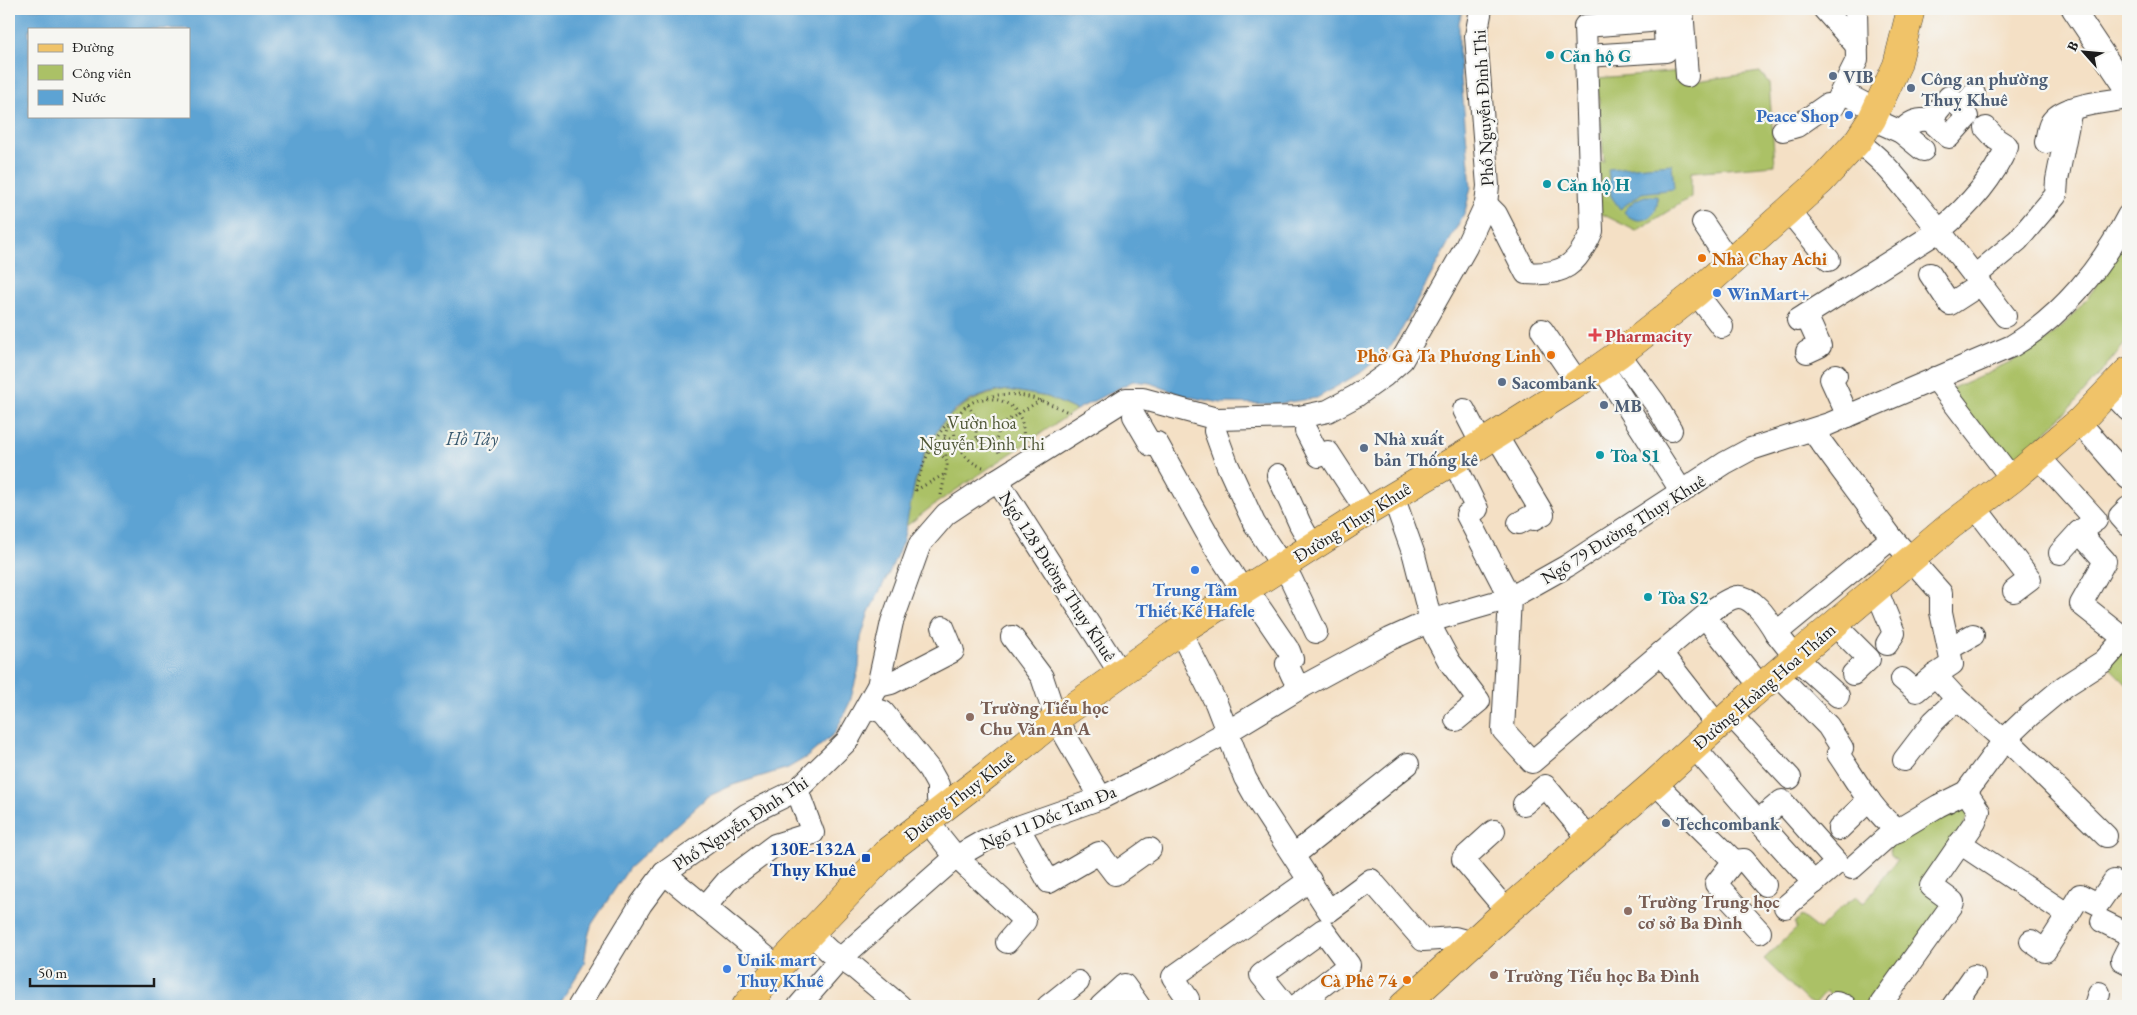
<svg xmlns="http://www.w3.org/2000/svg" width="2137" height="1015" font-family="'EB Garamond',serif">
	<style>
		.green { fill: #abc166; stroke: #646e41 }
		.water { fill: #5da3d3; stroke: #3c6078; fill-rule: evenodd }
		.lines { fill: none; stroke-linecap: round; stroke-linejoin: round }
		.minor-casing { stroke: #3c3935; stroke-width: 24 }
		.major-casing { stroke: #3c3935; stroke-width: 29 }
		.path { stroke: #3c3935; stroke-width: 3; stroke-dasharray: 1 4; stroke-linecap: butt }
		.minor { stroke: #fff; stroke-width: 22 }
		.major { stroke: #f0c369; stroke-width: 28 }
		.culture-dot { fill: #0f9aa8; stroke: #f6f6f2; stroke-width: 2 }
		.service-dot { fill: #5c6f8a; stroke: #f6f6f2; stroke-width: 2 }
		.shop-dot { fill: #3f7fe0; stroke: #f6f6f2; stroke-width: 2 }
		.food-dot { fill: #e8710a; stroke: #f6f6f2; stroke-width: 2 }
		.health-dot { fill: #e0444e; stroke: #f6f6f2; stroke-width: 2 }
		.education-dot { fill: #8d6e63; stroke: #f6f6f2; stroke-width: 2 }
		.transit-dot { fill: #1a4fb4; stroke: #f6f6f2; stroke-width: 2 }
		.labels { text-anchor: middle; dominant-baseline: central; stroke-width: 4.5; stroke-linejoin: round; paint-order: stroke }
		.culture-label { font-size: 18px; font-weight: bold; fill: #0d838f; stroke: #f6f6f2; text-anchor: start }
		.service-label { font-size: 18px; font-weight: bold; fill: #4e5e75; stroke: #f6f6f2; text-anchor: start }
		.street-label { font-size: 18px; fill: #1c1c1c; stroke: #f6f6f2 }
		.shop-label { font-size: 18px; font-weight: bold; fill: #366cbe; stroke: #f6f6f2; text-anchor: start }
		.food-label { font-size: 18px; font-weight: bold; fill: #c56008; stroke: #f6f6f2; text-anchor: end }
		.health-label { font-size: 18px; font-weight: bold; fill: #be3a42; stroke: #f6f6f2; text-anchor: start }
		.park-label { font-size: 18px; fill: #4e5636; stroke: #f6f6f2 }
		.education-label { font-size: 18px; font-weight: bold; fill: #785e54; stroke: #f6f6f2; text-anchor: start }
		.transit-label { font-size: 18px; font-weight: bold; fill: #164399; stroke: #f6f6f2; text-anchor: end }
		.water-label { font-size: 19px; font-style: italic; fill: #39596e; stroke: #f6f6f2 }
	</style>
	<rect width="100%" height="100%" fill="#f6f6f2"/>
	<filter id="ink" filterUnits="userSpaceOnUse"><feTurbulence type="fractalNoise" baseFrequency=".02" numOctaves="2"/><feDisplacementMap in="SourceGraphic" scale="10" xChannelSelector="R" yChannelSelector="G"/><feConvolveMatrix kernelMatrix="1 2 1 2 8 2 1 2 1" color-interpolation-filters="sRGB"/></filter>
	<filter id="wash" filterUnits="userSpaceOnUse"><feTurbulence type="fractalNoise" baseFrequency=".0096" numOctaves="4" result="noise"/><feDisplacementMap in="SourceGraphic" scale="20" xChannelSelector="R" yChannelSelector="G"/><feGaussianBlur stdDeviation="1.12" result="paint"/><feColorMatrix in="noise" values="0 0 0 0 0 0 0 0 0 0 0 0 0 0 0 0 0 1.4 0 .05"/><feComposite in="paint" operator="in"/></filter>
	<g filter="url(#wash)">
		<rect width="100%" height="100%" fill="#f4e0c5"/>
		<g class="green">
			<polygon points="1682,71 1683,83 1760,72 1769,83 1775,165 1691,172 1691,197 1636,231 1600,213 1594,162 1604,161 1597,78"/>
			<path d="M 2128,236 L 2128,340 L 2072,406 L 2011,466 L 1948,390 C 1975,378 2004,366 2030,351 C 2069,329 2107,274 2128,236 Z"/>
			<path d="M 1008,390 L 1048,397 L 1076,410 L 935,504 L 905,527 C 920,460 929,403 1008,390 Z"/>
			<polygon points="2128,633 2128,686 2099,657"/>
			<polygon points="1959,799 1970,812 1932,893 1953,911 1867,1006 1847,1006 1826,991 1814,1005 1807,1001 1764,959 1796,928 1795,923 1801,916 1819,930 1842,907 1856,897 1864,903 1897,860 1891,855 1889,844"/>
		</g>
		<g class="water">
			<path d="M 9,9 L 1463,9 L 1459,22 L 1459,56 L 1471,187 L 1465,212 L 1402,329 L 1387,351 L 1363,371 L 1317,398 L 1276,404 L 1221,403 L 1184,396 L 1150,383 L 1133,381 L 1076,410 L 1048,397 L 1008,390 L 989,393 L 971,400 L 956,409 L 942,423 L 925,451 L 915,482 L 903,541 L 889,573 L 869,612 L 861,638 L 859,668 L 850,702 L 835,733 L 807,757 L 788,768 L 733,785 L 707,797 L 629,868 L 592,924 L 588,936 L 584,964 L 558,1006 L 9,1006 ZM 29,29 L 189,29 L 189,116 L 29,116 Z"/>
			<polygon points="1672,164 1674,189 1642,193 1620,209 1611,196 1608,169"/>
			<path d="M 1645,196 L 1657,196 C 1661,217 1638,229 1624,212 C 1630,204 1635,199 1645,196 Z"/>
		</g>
	</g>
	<g filter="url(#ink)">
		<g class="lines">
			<defs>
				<g id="minor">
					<polyline points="1682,9 1687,76"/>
					<polyline points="1824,9 1857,46"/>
					<polyline points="2073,9 2128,91"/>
					<polyline points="1586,56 1666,51 1664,9"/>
					<polyline points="1842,92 1876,110"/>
					<polyline points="1872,119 1901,132 1923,150"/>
					<polyline points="1930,120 1949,137 1967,117"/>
					<polyline points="1783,130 1797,126 1827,105 1834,106 1857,60 1856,9"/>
					<path d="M 1901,132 C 1910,122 1916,119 1930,120 L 1949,97 L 1961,108 L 1974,94"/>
					<path d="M 1857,142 C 1881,157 1898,180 1916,202 C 1947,239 1976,278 2005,316"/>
					<path d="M 2046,142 C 2047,137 2048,128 2051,123 C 2062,104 2108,102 2128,98"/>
					<path d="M 1486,204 L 1496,214 L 1526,273 C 1564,276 1577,265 1592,231 L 1585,26 L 1650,21 L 1660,9"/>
					<polyline points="1789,211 1829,260"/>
					<polyline points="1703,223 1730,263"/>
					<polyline points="1930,274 1950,304 1981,284"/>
					<polyline points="1975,276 2018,240 2056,195 2057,180 2071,109"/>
					<polyline points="1696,293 1722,327"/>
					<polyline points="1806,315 1820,346 1807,352"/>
					<path d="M 1798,320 L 1939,231 C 1967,208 1993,179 2007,146 L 1996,139 L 1986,128"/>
					<polyline points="1542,330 1578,383"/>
					<polyline points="1619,354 1655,403 1671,430"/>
					<polyline points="1602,367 1682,492"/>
					<polyline points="1836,375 1831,379 1848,416"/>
					<polyline points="1935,378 2012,479"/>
					<polyline points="2110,391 2128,410"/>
					<polyline points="1464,410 1478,437"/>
					<polyline points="1134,416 1151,445 1157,443 1213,544 1243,591 1253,598 1289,651 1292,659 1287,664 1293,677"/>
					<polyline points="2079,422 2128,478"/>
					<polyline points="1812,430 1892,538 1941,593 1941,612 1952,664 1935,675 1957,699 1999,736 2006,738 2106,836"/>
					<polyline points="1215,431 1227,464 1254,523 1291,579 1316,632"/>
					<polyline points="1306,431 1319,456 1328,452 1367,512"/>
					<polyline points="1496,435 1543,514 1534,519 1530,517 1519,523"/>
					<polyline points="2038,456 2096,520 2079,532 2105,561 2081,604 2124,638"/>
					<path d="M 1453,460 L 1477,509 L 1467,515 L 1510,598 L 1503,730 L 1532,762 L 1712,610 C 1719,606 1726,600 1733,598 C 1751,591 1769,621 1776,633"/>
					<polyline points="1278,475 1300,524 1313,547"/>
					<polyline points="997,480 1120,673"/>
					<polyline points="1393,496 1414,555 1434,633 1449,661 1479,701 1456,720"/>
					<polyline points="1975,507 2030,579 2014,591"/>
					<polyline points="2128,508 2120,516 2128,525"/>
					<polyline points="2060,553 2079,532"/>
					<polyline points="1876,589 1894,633 1887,644"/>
					<polyline points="1705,617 1761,687"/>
					<polyline points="1834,624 1869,659 1853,674"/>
					<polyline points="1180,631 1216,703 1245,778 1259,803 1329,911 1371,880 1423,940 1455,938 1473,943"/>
					<polyline points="1012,637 1042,677 1056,719 1101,798"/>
					<polyline points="1950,648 1973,635"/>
					<polyline points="1661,653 1718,726"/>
					<path d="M 1777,674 L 1828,726 L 1842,748 L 1838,754 C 1856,780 1872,811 1898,831"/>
					<polyline points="1902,679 1916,691 1935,675"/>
					<polyline points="878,686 891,683 953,651 943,627"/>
					<polyline points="1838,696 1796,658 1776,633 1892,538"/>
					<polyline points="868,707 883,712 929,769 938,785 938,799 944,808"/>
					<polyline points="1731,715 1790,778"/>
					<polyline points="1694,747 1758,821 1782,801 1837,863 1785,907"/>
					<polyline points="1904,760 1933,722 1957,699"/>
					<polyline points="1655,783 1734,861 1716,884 1760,932"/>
					<polyline points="1524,804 1545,786 1590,840"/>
					<polyline points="927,821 956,857 1025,921 1007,942"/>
					<polyline points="1758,821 1814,883"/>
					<polyline points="1018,827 1049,882 1099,853 1115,874 1150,849"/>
					<polyline points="1839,829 1869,800"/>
					<polyline points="1494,831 1463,859 1507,911"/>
					<polyline points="1960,843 2068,915 2080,895 2098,904 2114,881"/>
					<polyline points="1294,855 1408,764"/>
					<polyline points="1734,861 1744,860 1765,885"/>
					<polyline points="1852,868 1888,836 1938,806 1966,792 2006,738 2029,716 2065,686 2104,661 2128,634"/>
					<polyline points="664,873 778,967"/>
					<polyline points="705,907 727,881 775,845 813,833 797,790"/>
					<polyline points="2102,921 2128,934"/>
					<polyline points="810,933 829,951 856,969 900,1006"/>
					<polyline points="2031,941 2045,951 2068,915"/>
					<polyline points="2128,948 2122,960 2128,963"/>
					<polyline points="1188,999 1173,977 1310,880"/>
					<polyline points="1836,1003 1845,1006"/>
					<polyline points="579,1006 641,904 664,873 746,815 797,790 847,741 878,686 892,622 920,544 946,514 997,480 1126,399 1143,399 1217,419 1299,417 1328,411 1356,396 1384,376 1402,360 1466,247 1486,204 1488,186 1476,36 1481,9"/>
					<path d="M 799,1006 L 840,959 L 956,857 L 984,841 L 1018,827 L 1101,798 L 1160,769 L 1227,732 L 1300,688 L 1390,639 L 1430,621 L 1510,598 L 1567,566 L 1725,463 L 1751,449 L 1829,424 L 2012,346 C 2062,316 2102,267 2128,216"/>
					<polyline points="1048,1006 1078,982"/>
					<polyline points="1101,1006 1124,985 1139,1006"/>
					<polyline points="1286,1006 1261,975 1323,930 1349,965 1296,1006"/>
					<polyline points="1884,1006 1881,1004 1952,905 1953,902 1931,886 1975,822 1979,811 1966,792"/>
					<polyline points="1953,1006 1974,976"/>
					<polyline points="2095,1006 2099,993"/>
				</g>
				<g id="major">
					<polyline points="746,1006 778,967 889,850 988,774 1056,719 1180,631 1367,512 1472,450 1572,387 1619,354 1696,293 1821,181 1857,142 1872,119 1897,65 1911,9"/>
					<polyline points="1403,1006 1507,911 1655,783 1749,697 1950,526 2012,479 2079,422 2128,371"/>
				</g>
			</defs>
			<use href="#minor" class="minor-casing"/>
			<use href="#major" class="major-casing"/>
			<g class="path">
				<path d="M 988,397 C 1017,389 1045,401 1070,413"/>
				<polyline points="968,405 980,424"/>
				<circle cx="987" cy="433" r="11"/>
				<polyline points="997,427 1041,400"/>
				<polyline points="944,438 956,440 966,444 978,439"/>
				<polyline points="993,443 1001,455"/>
				<polyline points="932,446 947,461"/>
				<path d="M 983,467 C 959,460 944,429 963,409 C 978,393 1009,396 1019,416 C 1024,424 1023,433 1024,442"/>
				<polyline points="916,490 945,474"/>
				<path d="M 915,491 C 923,461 935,432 959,412"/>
				<polyline points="941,495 947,465 944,438 949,423"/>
			</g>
			<use href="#minor" class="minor"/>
			<use href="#major" class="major"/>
		</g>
	</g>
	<g class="culture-dot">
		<circle cx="1550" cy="55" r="5"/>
		<circle cx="1547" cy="184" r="5"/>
		<circle cx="1600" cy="455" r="5"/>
		<circle cx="1648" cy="597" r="5"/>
	</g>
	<g class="service-dot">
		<circle cx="1833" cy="76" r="5"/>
		<circle cx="1911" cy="88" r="5"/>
		<circle cx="1502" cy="382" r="5"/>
		<circle cx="1604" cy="405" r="5"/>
		<circle cx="1364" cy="448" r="5"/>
		<circle cx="1666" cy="823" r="5"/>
	</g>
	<g class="shop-dot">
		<circle cx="1849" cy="115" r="5"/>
		<circle cx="1717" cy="293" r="5"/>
		<circle cx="1195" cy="570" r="5"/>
		<circle cx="727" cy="969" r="5"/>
	</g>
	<g class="food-dot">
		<circle cx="1702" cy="258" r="5"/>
		<circle cx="1551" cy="355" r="5"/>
		<circle cx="1407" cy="980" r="5"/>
	</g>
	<path class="health-dot" d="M1592.5 327.5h5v5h5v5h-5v5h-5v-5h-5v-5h5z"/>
	<g class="education-dot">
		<circle cx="970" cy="717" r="5"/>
		<circle cx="1628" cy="911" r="5"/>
		<circle cx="1494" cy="975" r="5"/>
	</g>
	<rect class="transit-dot" x="861" y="853" width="10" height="10" rx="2.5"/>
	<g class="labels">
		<g class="culture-label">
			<text x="1560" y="55">Căn hộ G</text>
			<text x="1557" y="184">Căn hộ H</text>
			<text x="1610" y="455">Tòa S1</text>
			<text x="1658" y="597">Tòa S2</text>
		</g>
		<g class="service-label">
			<text x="1843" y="76">VIB</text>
			<text x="1921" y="78">Công an phường<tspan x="1921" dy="21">Thuỵ Khuê</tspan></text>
			<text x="1512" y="382">Sacombank</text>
			<text x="1614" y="405">MB</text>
			<text x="1374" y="438">Nhà xuất<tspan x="1374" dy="21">bản Thống kê</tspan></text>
			<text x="1676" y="823">Techcombank</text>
		</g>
		<g class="street-label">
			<text transform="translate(1483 108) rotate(-93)">Phố Nguyễn Đình Thi</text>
			<text transform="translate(1352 522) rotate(-32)">Đường Thụy Khuê</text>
			<text transform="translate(1623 529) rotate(-32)">Ngõ 79 Đường Thụy Khuê</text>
			<text transform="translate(1058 576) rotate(57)">Ngõ 128 Đường Thụy Khuê</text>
			<text transform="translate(1764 686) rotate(-41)">Đường Hoàng Hoa Thám</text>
			<text transform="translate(959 796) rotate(-38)">Đường Thụy Khuê</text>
			<text transform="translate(1048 817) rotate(-22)">Ngõ 11 Dốc Tam Đa</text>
			<text transform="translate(740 823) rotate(-33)">Phố Nguyễn Đình Thi</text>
		</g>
		<g class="shop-label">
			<text x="1839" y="115" text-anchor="end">Peace Shop</text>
			<text x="1727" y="293">WinMart+</text>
			<text x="1195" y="589" text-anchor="middle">Trung Tâm<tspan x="1195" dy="21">Thiết Kế Hafele</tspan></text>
			<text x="737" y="959">Unik mart<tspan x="737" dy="21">Thuỵ Khuê</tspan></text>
		</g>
		<g class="food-label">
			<text x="1712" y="258" text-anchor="start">Nhà Chay Achi</text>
			<text x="1541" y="355">Phở Gà Ta Phương Linh</text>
			<text x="1397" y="980">Cà Phê 74</text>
		</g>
		<g class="health-label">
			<text x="1605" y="335">Pharmacity</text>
		</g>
		<g class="park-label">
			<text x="982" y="422">Vườn hoa<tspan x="982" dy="21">Nguyễn Đình Thi</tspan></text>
		</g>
		<g class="education-label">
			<text x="980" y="707">Trường Tiểu học<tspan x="980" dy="21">Chu Văn An A</tspan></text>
			<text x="1638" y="901">Trường Trung học<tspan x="1638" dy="21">cơ sở Ba Đình</tspan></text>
			<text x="1504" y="975">Trường Tiểu học Ba Đình</text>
		</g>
		<g class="transit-label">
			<text x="856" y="848">130E-132A<tspan x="856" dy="21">Thụy Khuê</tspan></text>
		</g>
		<g class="water-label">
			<text x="472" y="438">Hồ Tây</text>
		</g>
	</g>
	<rect width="2137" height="1015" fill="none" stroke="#f6f6f2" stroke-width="30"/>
	<rect x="28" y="28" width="162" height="90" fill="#f6f6f2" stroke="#9f9f9c"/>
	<rect x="38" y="44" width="25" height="8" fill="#f0c369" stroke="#9f9f9c"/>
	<text x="72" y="52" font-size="15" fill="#1c1c1c">Đường</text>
	<rect x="38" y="65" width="25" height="15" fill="#abc166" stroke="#9f9f9c"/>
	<text x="72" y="78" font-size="15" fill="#1c1c1c">Công viên</text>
	<rect x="38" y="90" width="25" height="15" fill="#5da3d3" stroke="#9f9f9c"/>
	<text x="72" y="102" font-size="15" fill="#1c1c1c">Nước</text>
	<g transform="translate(2084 52) rotate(297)" stroke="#f6f6f2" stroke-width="4" paint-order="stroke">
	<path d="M0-4L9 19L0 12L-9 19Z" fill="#1c1c1c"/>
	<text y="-8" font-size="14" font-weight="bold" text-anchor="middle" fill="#1c1c1c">B</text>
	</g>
	<path d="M30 978v8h124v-8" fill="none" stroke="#1c1c1c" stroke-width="2.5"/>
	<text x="38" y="978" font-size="15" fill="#1c1c1c" stroke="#f6f6f2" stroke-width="4" paint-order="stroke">50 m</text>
</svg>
